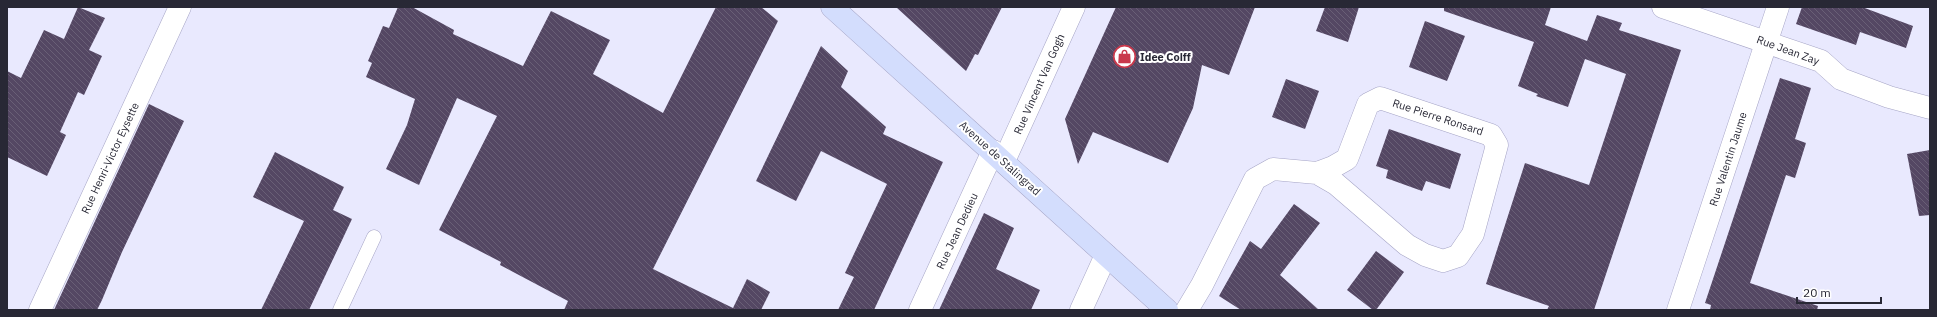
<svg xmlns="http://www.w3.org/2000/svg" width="1937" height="317" font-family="'IBM Plex Sans',sans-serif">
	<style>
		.building { fill: url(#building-back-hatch) }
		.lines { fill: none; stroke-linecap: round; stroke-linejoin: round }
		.lane-casing { stroke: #a6a5c6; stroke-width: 15 }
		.street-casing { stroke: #a6a5c6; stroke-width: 23 }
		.secondary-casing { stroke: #a6a5c6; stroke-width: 23 }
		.lane { stroke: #fff; stroke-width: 14 }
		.street { stroke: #fff; stroke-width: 22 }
		.secondary { stroke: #d3ddfd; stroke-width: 22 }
		.labels { text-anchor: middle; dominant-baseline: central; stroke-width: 4; stroke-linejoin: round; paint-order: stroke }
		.street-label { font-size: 11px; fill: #282835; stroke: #fff }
		.poi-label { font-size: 11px; font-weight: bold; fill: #282835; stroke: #fff; text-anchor: start }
	</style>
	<defs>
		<pattern id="building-back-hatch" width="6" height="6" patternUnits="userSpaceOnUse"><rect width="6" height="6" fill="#544763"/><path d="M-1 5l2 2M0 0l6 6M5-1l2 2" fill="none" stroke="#695f76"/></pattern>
	</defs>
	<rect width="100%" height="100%" fill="#e9e9fe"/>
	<g class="building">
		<polygon points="78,7 105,18 89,50 102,56 84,95 78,92 60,132 66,135 47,176 7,157 7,71 21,78 44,30 64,39"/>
		<polygon points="398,7 412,7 454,30 453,34 523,66 551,11 610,40 593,74 663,113 716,7 761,7 778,21 653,269 733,308 747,279 770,292 761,310 564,310 568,301 500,265 501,262 439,230 497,116 457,98 419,185 386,169 407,125 415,99 366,77 372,63 368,61 383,26 389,28"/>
		<polygon points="896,7 1002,7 978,55 975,54 966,71"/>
		<polygon points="1116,7 1255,7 1229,75 1202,65 1193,108 1168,163 1093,132 1078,164 1065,119"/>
		<polygon points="1325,7 1359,7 1348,42 1316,31"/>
		<polygon points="1444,7 1551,7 1545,25 1587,41 1597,15 1622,23 1619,30 1681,50 1594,310 1547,310 1549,306 1486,284 1525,163 1589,185 1626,74 1585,59 1568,107 1536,96 1538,94 1518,86 1534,42 1444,11"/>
		<polygon points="1802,7 1862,7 1913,26 1906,48 1860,32 1856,45 1796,24"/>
		<polygon points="1425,21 1465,36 1447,81 1409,67"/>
		<polygon points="821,46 848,71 841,87 886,127 883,134 943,162 874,310 838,310 854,277 845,273 887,184 821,151 796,201 756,181"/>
		<polygon points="1780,78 1811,88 1795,139 1806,143 1795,178 1786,175 1750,283 1818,306 1817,310 1710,310 1711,305 1705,303"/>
		<polygon points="1286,79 1319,91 1305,129 1272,117"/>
		<polygon points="149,104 184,121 122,252 102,300 97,310 54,310"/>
		<polygon points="1389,129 1461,154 1450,189 1426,181 1422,191 1386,178 1388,170 1376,166"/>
		<polygon points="1930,150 1930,215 1919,216 1907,154"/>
		<polygon points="275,152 344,187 333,210 352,219 309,310 261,310 304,221 253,197"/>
		<polygon points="1294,204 1320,223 1280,275 1319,310 1241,310 1219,296 1250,241 1261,249"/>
		<polygon points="984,213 1014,228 996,269 1040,290 1031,310 939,310"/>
		<polygon points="1376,251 1404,272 1376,310 1373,310 1347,290"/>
	</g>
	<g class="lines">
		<defs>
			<polyline id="lane" points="340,310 374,237"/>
			<g id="street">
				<polyline points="1663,7 1821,61 1841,79 1889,97 1930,108"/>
				<polyline points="1004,161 1074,7"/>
				<polyline points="40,310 180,7"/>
				<polyline points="920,310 993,151"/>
				<polyline points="1081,310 1106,255"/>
				<polyline points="1187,310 1202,285 1255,179 1273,169 1317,173 1336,184 1407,245 1425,255 1443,261 1458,256 1473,234 1497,145 1491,135 1380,98 1368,104 1347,159 1333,167 1317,173"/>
				<polyline points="1678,310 1778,7"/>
			</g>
			<polyline id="secondary" points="832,7 1167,310"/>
		</defs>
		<use href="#lane" class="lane-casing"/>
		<use href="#street" class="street-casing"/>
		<use href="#secondary" class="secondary-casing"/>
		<use href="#lane" class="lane"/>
		<use href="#street" class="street"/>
		<use href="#secondary" class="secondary"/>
	</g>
	<defs>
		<symbol id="shop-ring" viewBox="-11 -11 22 22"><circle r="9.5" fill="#fff" stroke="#c9394c" stroke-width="1.5"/><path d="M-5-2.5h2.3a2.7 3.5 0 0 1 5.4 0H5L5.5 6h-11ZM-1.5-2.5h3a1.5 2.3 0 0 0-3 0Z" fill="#c9394c"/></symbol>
	</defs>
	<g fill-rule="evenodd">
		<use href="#shop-ring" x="1112" y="44" width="25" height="25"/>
	</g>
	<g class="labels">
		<g class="street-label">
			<text transform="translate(1788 50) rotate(20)">Rue Jean Zay</text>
			<text transform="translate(1039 84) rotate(-66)">Rue Vincent Van Gogh</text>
			<text transform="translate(1438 117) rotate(18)">Rue Pierre Ronsard</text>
			<text transform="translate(110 158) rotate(-65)">Rue Henri-Victor Eysette</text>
			<text transform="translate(1000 158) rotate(42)">Avenue de Stalingrad</text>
			<text transform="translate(1728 159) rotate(-72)">Rue Valentin Jaume</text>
			<text transform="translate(957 231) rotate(-65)">Rue Jean Dedieu</text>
		</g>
		<g class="poi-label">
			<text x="1140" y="57">Idee Coiff</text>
		</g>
	</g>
	<rect width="1937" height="317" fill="none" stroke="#282835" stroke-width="16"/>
	<path d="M1797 297v6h84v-6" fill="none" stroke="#282835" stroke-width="2"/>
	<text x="1803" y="297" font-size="12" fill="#282835" stroke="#ffffff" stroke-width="3" paint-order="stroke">20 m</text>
</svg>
